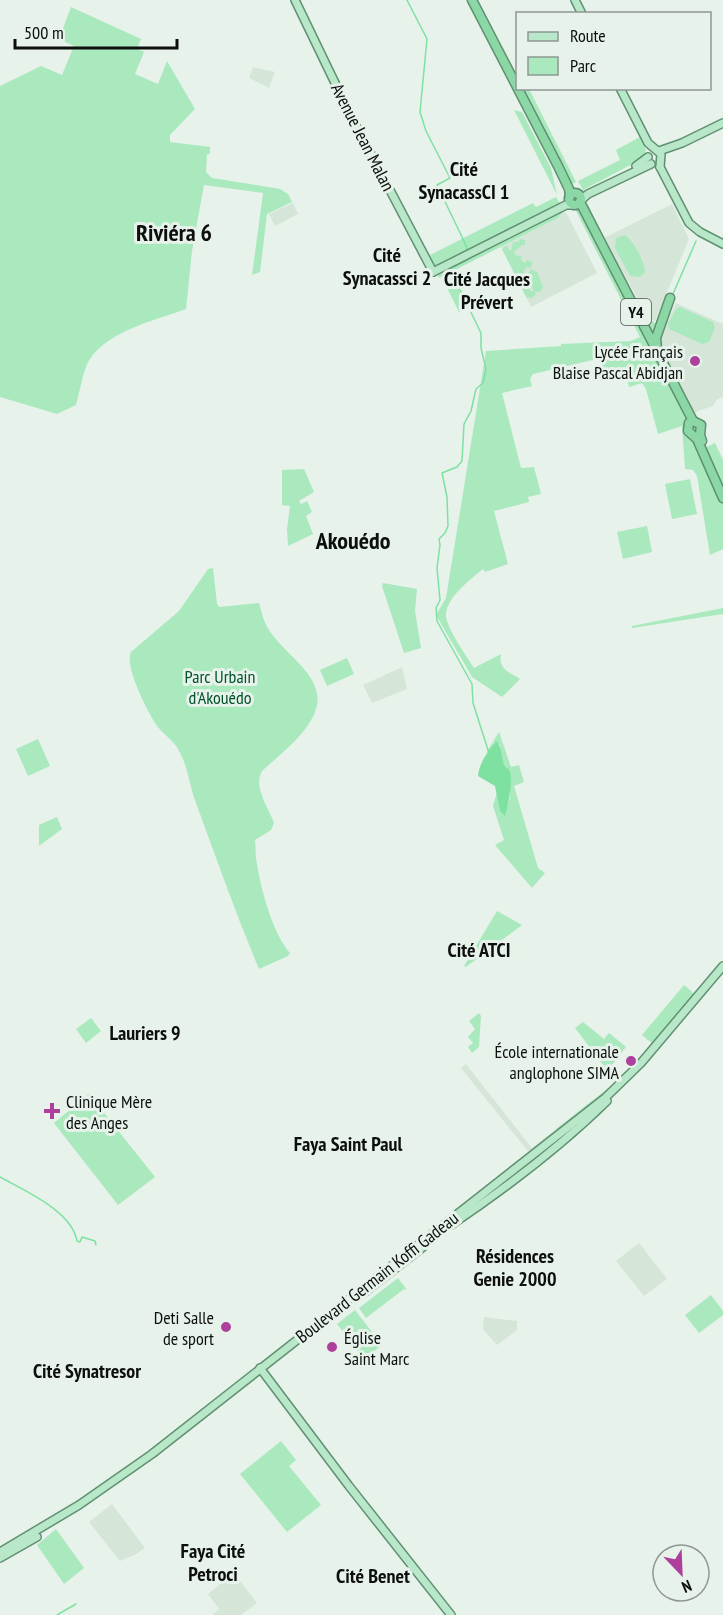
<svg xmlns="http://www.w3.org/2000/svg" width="723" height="1615" font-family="'PT Sans Narrow',sans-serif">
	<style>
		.built { fill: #d5e6d9 }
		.green { fill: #aae9be }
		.water { fill: #7ee1a2 }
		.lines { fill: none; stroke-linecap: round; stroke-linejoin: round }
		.stream { stroke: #7ee1a2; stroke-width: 1.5 }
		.major-casing { stroke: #5f9170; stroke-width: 10 }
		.highway-casing { stroke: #5f9170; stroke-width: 11 }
		.major { stroke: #b9e7c9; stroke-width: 7 }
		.highway { stroke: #8bd7a5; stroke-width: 8 }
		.poi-dot { fill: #ae3f9c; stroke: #e7f2ea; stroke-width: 2 }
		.labels { text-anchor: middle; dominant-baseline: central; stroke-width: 6; stroke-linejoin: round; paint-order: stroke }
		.shield { fill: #e7f2ea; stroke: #4e534f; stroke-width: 1.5 }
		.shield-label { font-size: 16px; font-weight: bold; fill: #0c0f0d }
		.street-label { font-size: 18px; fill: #0c0f0d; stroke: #e7f2ea }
		.poi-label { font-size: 18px; fill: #0c0f0d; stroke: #e7f2ea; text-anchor: end }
		.park-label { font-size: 18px; fill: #01522b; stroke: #e7f2ea }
		.neighbourhood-label { font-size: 20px; font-weight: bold; fill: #0c0f0d; stroke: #e7f2ea }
		.district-label { font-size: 24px; font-weight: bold; fill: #0c0f0d; stroke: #e7f2ea }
	</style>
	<rect width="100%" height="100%" fill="#e7f2ea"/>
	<g class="built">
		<polygon points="253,67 275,72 269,88 249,78"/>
		<polygon points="293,203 298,214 275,226 269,214"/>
		<polygon points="672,204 689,239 655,321 648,318 604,238"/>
		<polygon points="562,211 567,214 597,273 531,307 501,247 558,218"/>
		<polygon points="676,303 723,324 723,397 716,400 713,406 693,413 671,370 661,346 663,331"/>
		<polygon points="402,667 407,689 372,703 363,685"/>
		<polygon points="466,1064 532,1148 556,1129 559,1133 531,1155 461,1068"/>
		<polygon points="639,1243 667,1279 644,1296 616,1261"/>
		<polygon points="484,1317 517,1321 517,1330 497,1345 483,1329"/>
		<polygon points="112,1504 145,1548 136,1554 120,1561 89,1522"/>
		<polygon points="234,1573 257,1603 241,1615 212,1615 219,1609 208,1594"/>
	</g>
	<g class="green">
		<path d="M 71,7 L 141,39 L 137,49 L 144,52 L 135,74 L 158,84 L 167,61 L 195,109 L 170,135 L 170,142 L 210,147 L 210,154 L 207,154 L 206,172 L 212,178 L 280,189 L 288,194 L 292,202 L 267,214 L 260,272 L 252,275 L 263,193 L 204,185 L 192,251 L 186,309 C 156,320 108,331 90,359 C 83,369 80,392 76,405 L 57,414 L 0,397 L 0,86 L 41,66 L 62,75 L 74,46 L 59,39 Z"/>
		<polygon points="522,89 529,89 576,182 572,184"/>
		<polygon points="514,110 522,112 551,168 557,195"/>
		<polygon points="640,137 646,150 642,159 583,190 578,181 620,160 616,150"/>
		<polygon points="556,197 564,210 558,218 439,278 428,256 533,203 536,207"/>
		<path d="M 587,203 C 604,237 624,286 646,315 C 650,320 658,324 663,331 L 661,346 L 663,353 L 697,424 L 702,449 L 715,443 L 723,460 L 723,549 L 710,555 L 697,476 L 693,470 L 685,469 L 682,426 L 658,434 L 646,389 L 642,383 L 629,387 L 624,369 L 605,374 L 601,362 L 597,359 L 533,374 L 530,379 L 532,386 L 502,393 L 521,468 L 534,467 L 541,494 L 528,497 L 529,502 L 494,511 L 508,564 L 485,572 L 483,569 C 470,580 449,595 446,613 C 444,625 467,657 474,668 L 501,654 C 498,669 509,672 520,679 L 502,697 L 472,677 L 436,615 L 446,598 L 486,351 L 561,346 L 561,344 L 631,341 L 640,337 L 575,209 Z"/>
		<path d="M 625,235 C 634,242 644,260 645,272 L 640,277 L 630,276 L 615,248 L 616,238 Z"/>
		<polygon points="520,239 525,240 525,245 522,245 514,252 515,255 521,256 521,260 525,263 527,260 532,262 532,266 530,268 526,267 524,272 530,290 534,292 527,275 531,269 537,272 543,287 540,292 535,292 536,294 532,298 526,297 502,249 506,246 511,251 513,242 518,242"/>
		<polygon points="454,279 468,308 459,312 445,284"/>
		<polygon points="680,307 713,322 715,328 709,342 702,344 669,329 668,324 676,309"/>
		<polygon points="304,469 314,492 299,501 301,504 307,501 312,512 306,516 313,534 288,546 287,529 290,506 282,505 282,470"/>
		<polygon points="690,479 697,514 672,519 665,484"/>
		<polygon points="647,526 652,552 623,559 617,532"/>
		<path d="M 213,568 L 217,604 L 219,607 L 259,603 C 262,613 264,624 271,633 C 293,663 337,684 308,725 C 296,743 278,756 262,771 C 253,787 268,807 274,823 L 271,830 L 255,840 C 256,848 255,856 257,864 C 261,890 273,934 290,953 L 288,956 L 259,969 C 236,914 216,858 196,803 C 189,785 188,766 179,751 C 174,740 162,734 155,723 C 147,710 124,666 131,652 L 179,611 L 208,569 Z"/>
		<polygon points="383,583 417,589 415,611 421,648 404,653 382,586"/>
		<polygon points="723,608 723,614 632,628 632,626"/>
		<polygon points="347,658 354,674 327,686 320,670"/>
		<polygon points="499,732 511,767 519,765 524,782 514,786 538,868 545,873 532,888 495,845 504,840 493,806 497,792 500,811 505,815 510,797 510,777 509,771 503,762 500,745 494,742 491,750 486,753"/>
		<polygon points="38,739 50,766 28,776 16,749"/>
		<polygon points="57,817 62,829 39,846 39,825"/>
		<polygon points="497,911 522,925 466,967 464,966"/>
		<polygon points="684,985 697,996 654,1045 642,1035"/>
		<polygon points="479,1013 481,1016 479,1047 472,1053 468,1047 473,1043 468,1037 475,1029 469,1021"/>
		<polygon points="91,1018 101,1031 86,1043 76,1029"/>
		<polygon points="583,1022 604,1039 609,1033 626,1047 609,1069 620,1083 559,1133 556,1129 616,1082 575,1028"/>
		<polygon points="89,1094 155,1177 118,1205 54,1123"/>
		<polygon points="398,1278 407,1290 404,1289 366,1318 359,1308"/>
		<polygon points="711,1295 723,1311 723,1315 699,1333 685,1315"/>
		<polygon points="355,1310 382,1345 364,1359 337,1324"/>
		<polygon points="281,1441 296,1460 289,1466 321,1505 287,1532 240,1474"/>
		<polygon points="56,1529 84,1568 64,1584 37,1545"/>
	</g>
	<path class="water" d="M 496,741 C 503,748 501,756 504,764 C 507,770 508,766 510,772 C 513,782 508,806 505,816 L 500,811 L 495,786 L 478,776 C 479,763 489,750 496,741 Z"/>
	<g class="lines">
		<g class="stream">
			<polyline points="407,0 427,39 420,112 426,131 450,178 437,185 463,239 467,248 466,253"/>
			<polyline points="454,265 450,269 481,333 481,348 486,369 483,383 476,389 471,411 464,424 462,461 457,467 442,473 447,497 448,526 445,533 439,539 440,545 437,568 440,600 436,608 437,621 472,684 473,703 489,753"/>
			<polyline points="454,267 467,260"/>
			<polyline points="673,294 696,241"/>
			<path d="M 0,1177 C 25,1191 72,1211 77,1241 L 80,1242 L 82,1237 L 95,1241 L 96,1245"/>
			<polyline points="57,1615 76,1604"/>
		</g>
		<defs>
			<g id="major">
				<polyline points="295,0 350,114 433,272"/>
				<polyline points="575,0 582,14"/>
				<polyline points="620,88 648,143 661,154 660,167"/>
				<polyline points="659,151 682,143 723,123"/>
				<polyline points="636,166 648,157"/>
				<polyline points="660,167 689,223 700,232 723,244"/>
				<polyline points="580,201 588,194 651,164"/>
				<polyline points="433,272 566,205 573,205"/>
				<path d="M 451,1225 C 506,1188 560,1147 607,1101"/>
				<polyline points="365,1292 423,1247"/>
				<polyline points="260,1368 349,1486 451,1615"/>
				<polyline points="0,1552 79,1505 152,1454 605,1098 641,1063 723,966"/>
				<polyline points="0,1558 37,1537"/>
			</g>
			<g id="highway">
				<polyline points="472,0 558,166 569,189 570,196"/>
				<circle cx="575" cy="199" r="6"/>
				<polyline points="580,202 693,421"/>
				<polyline points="657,349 656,338 670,298"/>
				<polyline points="693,421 701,425 700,435 702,441"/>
				<polyline points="689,423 688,431 697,439 723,498"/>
			</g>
		</defs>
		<use href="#major" class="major-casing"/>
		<use href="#highway" class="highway-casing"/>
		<use href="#major" class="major"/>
		<use href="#highway" class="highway"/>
	</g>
	<g class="poi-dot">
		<circle cx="695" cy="361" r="6"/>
		<circle cx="631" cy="1061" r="6"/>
		<path d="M49 1102h6v6h6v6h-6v6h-6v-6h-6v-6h6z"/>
		<circle cx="226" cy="1327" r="6"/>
		<circle cx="332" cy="1347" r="6"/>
	</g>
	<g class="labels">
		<rect class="shield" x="621" y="299" width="30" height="26" rx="4.5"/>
		<g class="shield-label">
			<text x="636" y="312">Y4</text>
		</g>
		<g class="street-label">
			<text transform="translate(363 137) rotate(63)">Avenue Jean Malan</text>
			<text transform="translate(377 1277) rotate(-38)">Boulevard Germain Koffi Gadeau</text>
		</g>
		<g class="poi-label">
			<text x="683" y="351">Lycée Français<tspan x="683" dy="21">Blaise Pascal Abidjan</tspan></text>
			<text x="619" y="1051">École internationale<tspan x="619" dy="21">anglophone SIMA</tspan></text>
			<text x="66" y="1101" text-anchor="start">Clinique Mère<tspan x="66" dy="21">des Anges</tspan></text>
			<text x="214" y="1317">Deti Salle<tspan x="214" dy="21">de sport</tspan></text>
			<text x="344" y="1337" text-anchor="start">Église<tspan x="344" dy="21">Saint Marc</tspan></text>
		</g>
		<g class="park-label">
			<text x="220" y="676">Parc Urbain<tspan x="220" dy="21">d'Akouédo</tspan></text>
		</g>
		<g class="neighbourhood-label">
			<text x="464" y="169">Cité<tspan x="464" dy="23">SynacassCI 1</tspan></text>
			<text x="387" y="255">Cité<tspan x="387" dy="23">Synacassci 2</tspan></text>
			<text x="487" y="279">Cité Jacques<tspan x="487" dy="23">Prévert</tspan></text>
			<text x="479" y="950">Cité ATCI</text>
			<text x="145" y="1033">Lauriers 9</text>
			<text x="348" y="1144">Faya Saint Paul</text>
			<text x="515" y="1256">Résidences<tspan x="515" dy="23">Genie 2000</tspan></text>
			<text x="87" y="1371">Cité Synatresor</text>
			<text x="213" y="1551">Faya Cité<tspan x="213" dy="23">Petroci</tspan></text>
			<text x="373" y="1576">Cité Benet</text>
		</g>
		<g class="district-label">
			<text x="174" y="232">Riviéra 6</text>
			<text x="353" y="540">Akouédo</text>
		</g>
	</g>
	<rect x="516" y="12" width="195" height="78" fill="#e7f2ea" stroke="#8f9792" stroke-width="1.5"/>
	<rect x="528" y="32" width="30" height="9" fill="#b9e7c9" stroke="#8f9792" stroke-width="1.5"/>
	<text x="570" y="42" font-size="18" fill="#0c0f0d">Route</text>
	<rect x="528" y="57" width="30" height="18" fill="#aae9be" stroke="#8f9792" stroke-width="1.5"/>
	<text x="570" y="72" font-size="18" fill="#0c0f0d">Parc</text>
	<g transform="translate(681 1573) rotate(157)"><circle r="28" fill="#e7f2ea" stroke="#8f9792" stroke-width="1.5"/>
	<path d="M0-4.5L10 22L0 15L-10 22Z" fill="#ae3f9c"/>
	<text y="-9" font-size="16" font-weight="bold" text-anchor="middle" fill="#0c0f0d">N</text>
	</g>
	<path d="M15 39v9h162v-9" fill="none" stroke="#0c0f0d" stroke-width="3"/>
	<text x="24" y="39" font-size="18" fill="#0c0f0d" stroke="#e7f2ea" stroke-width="4.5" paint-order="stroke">500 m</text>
</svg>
